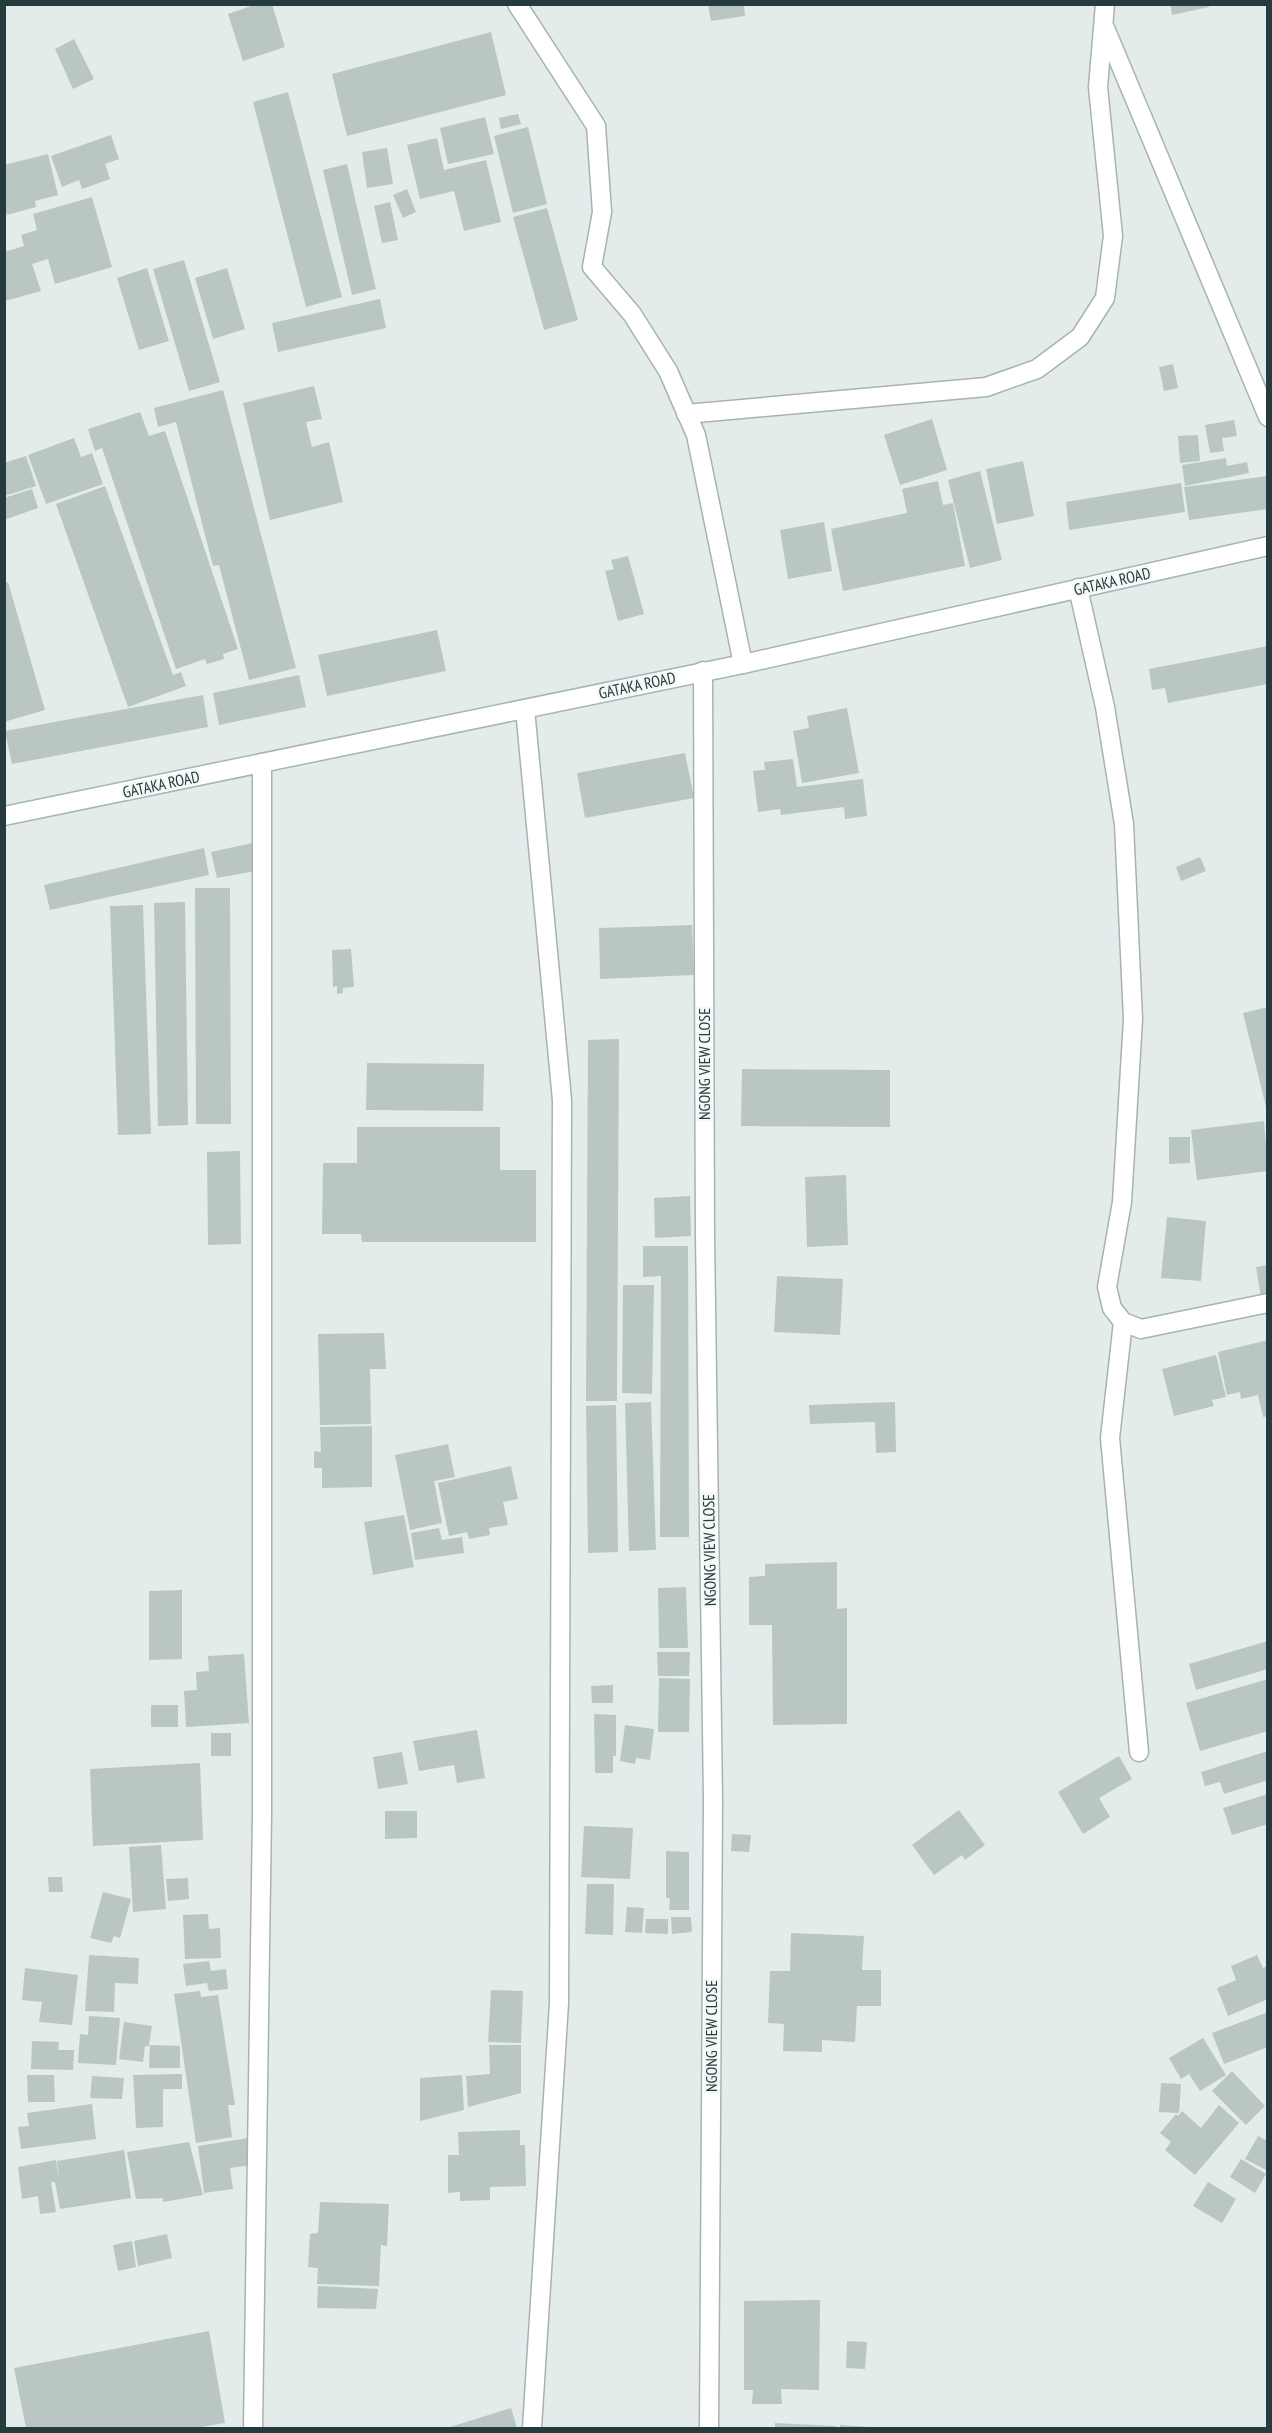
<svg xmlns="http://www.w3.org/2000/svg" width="1272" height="2433" font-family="'PT Sans Narrow',sans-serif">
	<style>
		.building { fill: #bac6c4 }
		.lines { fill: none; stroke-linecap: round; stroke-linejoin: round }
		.street-casing { stroke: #a7b3b3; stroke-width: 21 }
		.secondary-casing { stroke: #a4b6b5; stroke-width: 21 }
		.street { stroke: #fff; stroke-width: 18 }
		.secondary { stroke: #fff; stroke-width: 18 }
		.labels { text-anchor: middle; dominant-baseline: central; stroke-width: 5; stroke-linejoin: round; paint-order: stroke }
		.street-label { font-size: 16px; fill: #253b3c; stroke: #f4f9f8 }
	</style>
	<rect width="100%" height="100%" fill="#e4eceb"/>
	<g class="building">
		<polygon points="257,4 272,4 285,47 243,61 228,14"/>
		<polygon points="708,4 744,4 745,16 711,21"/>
		<polygon points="1170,4 1208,4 1209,7 1172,15"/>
		<polygon points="491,32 506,95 347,136 332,74"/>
		<polygon points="74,39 94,79 73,89 55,49"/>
		<polygon points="288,92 342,297 306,307 253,102"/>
		<polygon points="518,114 521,124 501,129 499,118"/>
		<polygon points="485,117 494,154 448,164 440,128"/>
		<polygon points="528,127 547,204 513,213 494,136"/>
		<polygon points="111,135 119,159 105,164 110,179 82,189 79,180 62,187 51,156"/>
		<polygon points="437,138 444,170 486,160 501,222 464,231 454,191 420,199 407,145"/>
		<polygon points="387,148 393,184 367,188 362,152"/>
		<polygon points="48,154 58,195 35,201 36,207 7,215 4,204 4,165"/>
		<polygon points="347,164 376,289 352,295 323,170"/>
		<polygon points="407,189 416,212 403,218 393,195"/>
		<polygon points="92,197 112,267 55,284 48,259 32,264 41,291 5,301 4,252 24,246 21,235 37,230 33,214"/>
		<polygon points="390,202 398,240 382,243 374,206"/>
		<polygon points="547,208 578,320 544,330 513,217"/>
		<polygon points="184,260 220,382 189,391 153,269"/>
		<polygon points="147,268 169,341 139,350 117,278"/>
		<polygon points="227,268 245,329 213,339 195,278"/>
		<polygon points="380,299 386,328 278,352 272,323"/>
		<polygon points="1173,364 1178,388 1164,391 1159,367"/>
		<polygon points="314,386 322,419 306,422 312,447 329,442 343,502 270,520 243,403"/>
		<polygon points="223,390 296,668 249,680 219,565 213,566 176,422 158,427 154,408"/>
		<polygon points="140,412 149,436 165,431 238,649 223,654 224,659 207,664 205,659 176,669 102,448 95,451 88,429"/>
		<polygon points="932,419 947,470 900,485 884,435"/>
		<polygon points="1234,420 1237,436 1222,438 1224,451 1210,453 1205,425"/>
		<polygon points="1198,435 1200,461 1180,463 1178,436"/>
		<polygon points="74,438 81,457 92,453 103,484 46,504 28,455"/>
		<polygon points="26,456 36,486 4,496 4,463"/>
		<polygon points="1226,458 1227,466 1247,462 1249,473 1185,486 1182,465"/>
		<polygon points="1023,461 1034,516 997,524 986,469"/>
		<polygon points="980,471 1002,560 970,568 948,480"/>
		<polygon points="1268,476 1268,509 1189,520 1184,487"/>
		<polygon points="938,481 943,505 953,503 965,566 843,591 831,529 907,513 902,489"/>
		<polygon points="1181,483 1185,512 1069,530 1066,502"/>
		<polygon points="105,486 173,675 181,672 186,686 128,707 56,504"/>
		<polygon points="32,489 38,508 4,520 4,498"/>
		<polygon points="824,522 832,571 788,579 780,530"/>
		<polygon points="628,556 644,614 618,621 605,571 614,569 611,560"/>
		<polygon points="8,582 45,710 4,722 4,583"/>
		<polygon points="437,630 446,671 327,696 318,655"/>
		<polygon points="1268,646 1268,684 1168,703 1165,688 1152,690 1149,669"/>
		<polygon points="299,675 306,707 219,725 213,693"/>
		<polygon points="203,695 208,727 12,764 5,731"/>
		<polygon points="847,708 859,773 802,783 793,731 809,728 807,716"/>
		<polygon points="685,753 694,798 585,818 577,773"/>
		<polygon points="793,759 797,787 863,779 867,816 845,819 844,807 781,815 780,809 758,812 753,771 765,770 764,762"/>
		<polygon points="257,842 262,870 217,878 211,852"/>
		<polygon points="204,848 209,875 50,910 44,885"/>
		<polygon points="1200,857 1206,871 1181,881 1176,867"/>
		<polygon points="195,888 230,888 231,1124 196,1124"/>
		<polygon points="185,902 188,1125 158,1126 154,903"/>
		<polygon points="143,905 151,1134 118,1135 110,906"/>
		<polygon points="692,925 694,975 600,979 599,928"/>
		<polygon points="351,949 354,987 343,988 343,993 337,994 337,986 333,987 332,950"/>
		<polygon points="1268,1007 1268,1111 1267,1111 1243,1013"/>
		<polygon points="619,1039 617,1401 586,1401 588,1040"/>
		<polygon points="367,1063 484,1064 483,1111 366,1110"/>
		<polygon points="742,1069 890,1070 890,1127 741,1126"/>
		<polygon points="1264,1121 1268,1171 1197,1180 1191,1130"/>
		<polygon points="357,1127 500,1127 500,1170 536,1170 536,1242 362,1242 361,1234 322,1234 323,1163 357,1163"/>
		<polygon points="1169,1137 1190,1137 1190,1163 1169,1164"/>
		<polygon points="240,1151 241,1244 208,1245 207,1152"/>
		<polygon points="846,1175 848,1245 807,1247 805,1177"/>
		<polygon points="690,1196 691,1236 655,1238 654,1198"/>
		<polygon points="1167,1217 1206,1221 1201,1281 1161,1278"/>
		<polygon points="643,1246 688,1246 689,1537 660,1537 661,1276 643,1277"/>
		<polygon points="1268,1265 1268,1297 1261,1298 1256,1267"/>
		<polygon points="777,1276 843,1279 840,1335 774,1332"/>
		<polygon points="623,1285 654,1285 652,1394 622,1393"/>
		<polygon points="384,1333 386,1369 370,1369 371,1424 320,1425 318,1334"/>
		<polygon points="1268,1340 1268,1416 1263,1417 1258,1395 1241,1399 1240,1392 1227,1395 1218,1352"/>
		<polygon points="1216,1355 1226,1397 1212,1400 1214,1406 1174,1416 1162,1369"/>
		<polygon points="651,1402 656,1550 629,1551 625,1403"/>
		<polygon points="895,1402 896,1452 876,1453 875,1422 810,1424 809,1405"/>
		<polygon points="616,1405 618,1552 588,1553 586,1406"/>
		<polygon points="372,1426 372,1487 322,1488 322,1468 314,1468 314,1451 321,1452 320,1427"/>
		<polygon points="448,1444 455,1477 434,1481 442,1523 410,1530 395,1455"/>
		<polygon points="511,1466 518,1499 503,1502 508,1525 489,1528 490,1535 469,1539 467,1532 449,1536 438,1483"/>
		<polygon points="404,1515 414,1567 373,1575 364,1522"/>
		<polygon points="439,1528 442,1540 462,1537 464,1553 415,1560 411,1533"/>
		<polygon points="837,1562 837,1609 847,1608 847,1724 773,1725 772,1625 749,1625 749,1577 765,1576 765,1564"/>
		<polygon points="686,1587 688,1648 659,1648 658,1588"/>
		<polygon points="182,1590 182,1659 149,1660 149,1591"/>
		<polygon points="1268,1641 1268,1669 1196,1690 1189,1664"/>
		<polygon points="657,1652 690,1652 689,1676 658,1676"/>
		<polygon points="244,1654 249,1723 186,1727 184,1691 197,1690 196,1672 209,1671 208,1656"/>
		<polygon points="659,1678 690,1679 689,1732 658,1732"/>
		<polygon points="1268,1679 1268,1731 1200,1751 1186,1703"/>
		<polygon points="613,1685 613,1703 592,1703 591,1686"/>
		<rect x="151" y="1705" width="27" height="22"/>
		<polygon points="594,1714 616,1715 616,1756 613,1756 613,1773 595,1773"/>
		<polygon points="625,1725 654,1729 650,1760 636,1758 635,1764 620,1761"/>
		<polygon points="477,1730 485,1778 457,1783 454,1765 419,1771 413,1741"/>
		<rect x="211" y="1733" width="20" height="23"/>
		<polygon points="1268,1751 1268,1780 1224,1794 1220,1782 1205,1786 1201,1772"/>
		<polygon points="402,1752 408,1784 378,1789 373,1757"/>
		<polygon points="1119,1756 1132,1779 1099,1798 1110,1817 1083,1834 1058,1792"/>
		<polygon points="200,1763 203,1840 93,1846 90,1769"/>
		<polygon points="1268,1794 1268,1824 1232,1835 1223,1808"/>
		<polygon points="959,1810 985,1845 965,1860 962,1855 934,1875 912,1845"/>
		<polygon points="385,1811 417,1811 417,1838 385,1839"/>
		<polygon points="584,1826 633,1828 630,1879 581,1877"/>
		<polygon points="732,1834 751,1835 749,1852 731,1851"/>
		<polygon points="161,1845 166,1909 133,1912 129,1847"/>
		<polygon points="666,1851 689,1852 689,1910 669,1910 670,1898 666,1898"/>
		<polygon points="48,1877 62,1877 63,1892 49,1892"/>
		<polygon points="188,1878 189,1899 168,1901 166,1879"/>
		<polygon points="587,1884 614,1884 613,1935 585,1934"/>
		<polygon points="103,1892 131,1899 120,1938 114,1936 111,1943 90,1938"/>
		<polygon points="627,1907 644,1908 642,1933 625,1932"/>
		<polygon points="208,1914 209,1929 220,1928 221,1958 185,1959 183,1915"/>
		<polygon points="671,1917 691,1917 692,1932 672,1934"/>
		<polygon points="646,1919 668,1919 668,1934 645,1933"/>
		<polygon points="791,1933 864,1936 862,1970 881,1970 881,2006 857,2006 855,2042 822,2040 822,2052 783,2051 784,2024 768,2023 770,1971 790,1971"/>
		<polygon points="89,1955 139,1958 138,1984 115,1983 114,2012 85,2011"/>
		<polygon points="1257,1955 1263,1968 1268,1966 1268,1999 1228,2016 1217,1988 1236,1980 1231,1966"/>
		<polygon points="209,1961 211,1971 226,1969 228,1989 209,1991 207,1983 186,1986 183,1964"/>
		<polygon points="25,1968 78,1975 72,2025 39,2022 42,2002 22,2000"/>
		<polygon points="491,1990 523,1991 521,2043 488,2042"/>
		<polygon points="200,1991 201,1997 218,1995 235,2105 228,2105 232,2137 196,2143 174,1994"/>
		<polygon points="1268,2012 1268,2047 1224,2064 1212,2033"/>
		<polygon points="89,2016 120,2018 116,2065 78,2063 80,2034 88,2035"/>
		<polygon points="124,2022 152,2026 149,2046 145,2046 143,2062 119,2059"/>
		<polygon points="1203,2038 1226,2075 1200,2091 1189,2074 1181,2079 1169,2058"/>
		<polygon points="32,2041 59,2042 58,2050 74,2050 73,2070 31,2069"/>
		<polygon points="150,2045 180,2046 180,2068 149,2068"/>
		<polygon points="489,2045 521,2045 521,2093 468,2107 466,2076 490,2074"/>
		<polygon points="1232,2071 1265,2106 1246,2125 1212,2091"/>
		<polygon points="182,2074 182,2089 163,2089 163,2127 136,2128 133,2075"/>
		<polygon points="27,2075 54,2075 55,2102 28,2102"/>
		<polygon points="462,2075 464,2110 420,2121 420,2078"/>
		<polygon points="92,2076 124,2078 122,2099 90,2098"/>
		<polygon points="1161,2083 1181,2084 1179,2113 1159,2112"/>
		<polygon points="92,2104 96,2139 21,2149 18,2127 29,2126 27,2113"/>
		<polygon points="1219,2105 1239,2123 1195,2175 1165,2150 1171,2142 1160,2133 1176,2114 1178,2116 1182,2111 1201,2128"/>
		<polygon points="520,2130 520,2145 525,2145 526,2186 490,2187 490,2200 460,2201 460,2192 448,2193 448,2155 459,2155 458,2132"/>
		<polygon points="1258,2136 1268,2141 1268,2171 1245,2159"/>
		<polygon points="248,2138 252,2165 230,2168 233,2189 204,2193 198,2146"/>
		<polygon points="189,2142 203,2195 163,2202 163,2198 136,2199 127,2152"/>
		<polygon points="124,2150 131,2198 60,2209 55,2182 51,2182 56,2212 40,2214 38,2196 22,2199 18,2167 56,2160 59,2182 57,2161"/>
		<polygon points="1241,2159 1266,2174 1255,2193 1230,2177"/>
		<polygon points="1208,2182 1236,2199 1222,2223 1193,2206"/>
		<polygon points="320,2202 389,2204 387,2246 381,2245 379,2286 317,2284 318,2268 308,2267 310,2234 318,2233"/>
		<polygon points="167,2234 172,2258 138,2266 134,2241"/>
		<polygon points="132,2241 136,2267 118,2271 113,2245"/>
		<polygon points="318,2286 378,2289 376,2309 317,2308"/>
		<polygon points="820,2300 819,2390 781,2389 782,2404 752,2404 753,2390 744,2390 744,2301"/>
		<polygon points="209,2331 225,2423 196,2428 26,2428 14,2368"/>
		<polygon points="847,2341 867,2342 865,2369 846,2368"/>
		<polygon points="511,2408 517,2428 447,2428"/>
		<polygon points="775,2423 836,2426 836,2428 775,2428"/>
		<polygon points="840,2425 872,2427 872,2428 840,2428"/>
	</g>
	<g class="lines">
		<defs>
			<g id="street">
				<polyline points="517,4 596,126 602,212 592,267 632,314 668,371 696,435 743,664"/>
				<polyline points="1105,28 1268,417"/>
				<polyline points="686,414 986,387 1037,369 1080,337 1105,298 1113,236 1098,87 1105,4"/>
				<polyline points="1078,588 1105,707 1124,824 1133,1019 1122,1202 1107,1287 1112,1308 1123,1322 1141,1329 1268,1303"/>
				<polyline points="703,671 705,1235 713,1800 709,2428"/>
				<polyline points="525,709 562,1100 559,2003 532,2428"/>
				<polyline points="1123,1322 1110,1438 1139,1752"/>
				<polyline points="253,2428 262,1814 262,763"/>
			</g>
			<polyline id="secondary" points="4,816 743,664 1268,546"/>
		</defs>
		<use href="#street" class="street-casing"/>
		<use href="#secondary" class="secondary-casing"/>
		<use href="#street" class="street"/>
		<use href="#secondary" class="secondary"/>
	</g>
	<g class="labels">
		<g class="street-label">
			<text transform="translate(1112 581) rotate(-13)">GATAKA ROAD</text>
			<text transform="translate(637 685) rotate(-12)">GATAKA ROAD</text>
			<text transform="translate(161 784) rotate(-12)">GATAKA ROAD</text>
			<text transform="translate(704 1064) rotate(-90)">NGONG VIEW CLOSE</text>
			<text transform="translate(709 1550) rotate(-91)">NGONG VIEW CLOSE</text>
			<text transform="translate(711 2036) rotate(-90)">NGONG VIEW CLOSE</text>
		</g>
	</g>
	<rect width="1272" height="2433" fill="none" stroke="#253b3c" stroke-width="12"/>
</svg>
